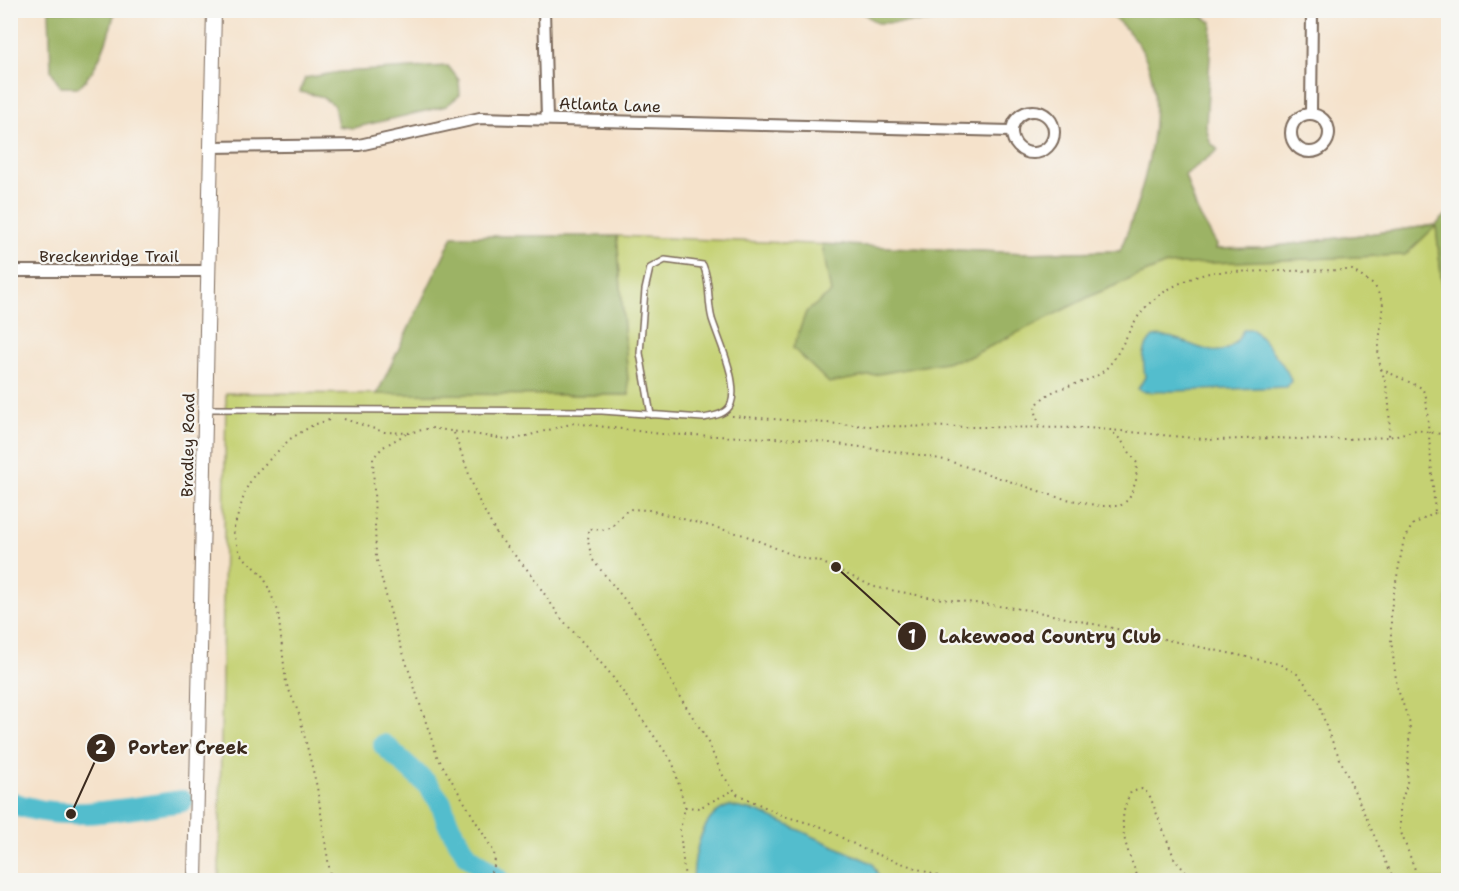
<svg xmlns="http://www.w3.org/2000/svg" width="1459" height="891" font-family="'Shantell Sans',sans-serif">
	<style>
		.green { fill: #c5d173; stroke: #807e48; stroke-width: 1.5 }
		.forest { fill: #9cb365; stroke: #6c6e42; stroke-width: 1.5 }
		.water { fill: #52bdcd; stroke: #467476; stroke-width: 1.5 }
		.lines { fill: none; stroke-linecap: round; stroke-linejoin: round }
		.river { stroke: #52bdcd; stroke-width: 22 }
		.lane-casing { stroke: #7c6a5b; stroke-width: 8 }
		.street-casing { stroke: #7c6a5b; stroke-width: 14 }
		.secondary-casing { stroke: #7c6a5b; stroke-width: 16 }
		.path { stroke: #7c6a5b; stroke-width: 2; stroke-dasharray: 1.5 4.5; stroke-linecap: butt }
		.lane { stroke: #fff; stroke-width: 5 }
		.street { stroke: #fff; stroke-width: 10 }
		.secondary { stroke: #fff; stroke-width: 14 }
		.labels { text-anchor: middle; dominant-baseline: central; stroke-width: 4.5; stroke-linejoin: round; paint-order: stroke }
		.street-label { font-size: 16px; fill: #3b2a1e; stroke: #f6f6f2 }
		.leader { fill: none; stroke: #3b2a1e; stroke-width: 2 }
		.callout-dot { fill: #3b2a1e; stroke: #f6f6f2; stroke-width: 2 }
		.mark-label { font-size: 18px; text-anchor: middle; font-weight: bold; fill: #fff }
		.callout-label { font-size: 18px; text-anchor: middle; font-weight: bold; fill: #3b2a1e; stroke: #f6f6f2; stroke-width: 4.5; stroke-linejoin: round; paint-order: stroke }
	</style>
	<rect width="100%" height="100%" fill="#f6f6f2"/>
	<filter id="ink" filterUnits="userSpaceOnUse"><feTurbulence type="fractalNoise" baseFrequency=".0167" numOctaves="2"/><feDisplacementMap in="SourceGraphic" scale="12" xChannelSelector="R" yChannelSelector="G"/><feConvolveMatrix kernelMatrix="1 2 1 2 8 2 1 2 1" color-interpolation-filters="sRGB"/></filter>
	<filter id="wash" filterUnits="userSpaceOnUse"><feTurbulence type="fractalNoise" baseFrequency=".008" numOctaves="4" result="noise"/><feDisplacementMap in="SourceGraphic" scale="24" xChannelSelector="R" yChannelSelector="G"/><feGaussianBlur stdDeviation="1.35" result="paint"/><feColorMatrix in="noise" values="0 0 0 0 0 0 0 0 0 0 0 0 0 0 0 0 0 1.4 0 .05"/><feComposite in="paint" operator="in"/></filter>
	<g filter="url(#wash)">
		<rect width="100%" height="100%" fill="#f5e2cb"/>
		<polygon class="green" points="1436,225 1448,341 1448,880 219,880 226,393 629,395 617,236 1024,253 1262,248"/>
		<g class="forest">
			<path d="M 49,11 L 115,11 C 108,39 100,66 79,87 L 60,87 L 51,70 Z"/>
			<polygon points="860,11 969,11 928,22 877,23"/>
			<path d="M 1106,11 L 1192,11 L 1212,22 L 1206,126 L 1210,142 L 1218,150 L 1185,175 L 1197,211 L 1217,245 L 1216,249 L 1262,248 L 1436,225 L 1448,213 L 1448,341 L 1436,226 L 1405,255 L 1164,265 L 1095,294 L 967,358 L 829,383 L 793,348 L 806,312 L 831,293 L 822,244 L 1024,253 L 1120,251 C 1141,200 1169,112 1146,59 C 1138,39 1122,24 1106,11 Z"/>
			<polygon points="448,66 459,80 460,95 446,106 353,128 338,126 334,105 320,96 300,92 305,78 340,72"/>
			<polygon points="453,236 617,236 629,395 377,394"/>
		</g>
		<g class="water">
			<path d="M 1244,329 L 1252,329 C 1262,338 1289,369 1291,381 L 1287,387 L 1145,392 L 1138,389 L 1145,377 C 1143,361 1141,348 1153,337 C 1181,331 1212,365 1233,345 C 1238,342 1240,334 1244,329 Z"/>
			<path d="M 730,806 L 759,812 L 872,863 L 881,880 L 693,880 C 694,854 701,813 730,806 Z"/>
		</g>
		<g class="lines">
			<g class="river">
				<polyline points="384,745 427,784 441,803 448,823 467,855 499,880"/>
				<path d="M 10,802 C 64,824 127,808 182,801"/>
			</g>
		</g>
	</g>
	<g filter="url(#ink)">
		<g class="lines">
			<defs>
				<path id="lane" d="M 207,409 L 602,411 L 703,418 C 713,416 726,415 731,404 C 739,382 719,341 712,319 C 707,301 711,283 703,265 L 665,260 L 650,268 L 645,290 L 640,353 L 651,415"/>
				<g id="street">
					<polyline points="544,10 547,119"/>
					<circle cx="1033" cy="132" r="21"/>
					<polyline points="1311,113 1312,10"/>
					<circle cx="1310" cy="133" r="19"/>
					<polyline points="211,147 359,145 480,118 1011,131"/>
					<polyline points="10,271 208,271"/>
				</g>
				<polyline id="secondary" points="195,880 214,10"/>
			</defs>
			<use href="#lane" class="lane-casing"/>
			<use href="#street" class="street-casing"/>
			<use href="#secondary" class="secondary-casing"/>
			<g class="path">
				<path d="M 1381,369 C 1390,393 1390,411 1389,436"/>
				<polyline points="732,416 867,426 1089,428 1214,440 1275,438 1323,440 1389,437 1416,430 1441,434 1448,438"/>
				<polyline points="344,419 384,432 408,433 431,428 512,440 574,423 661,434 800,439 920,455 949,461 1057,497 1100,506 1120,506 1129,499 1136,481 1137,463 1121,440 1112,432"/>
				<polyline points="329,420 313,425 290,439 254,475 246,489 233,531 240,554 263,575 278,611 286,683 299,714 317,787 331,880"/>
				<path d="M 1039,426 L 1035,408 C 1047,386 1077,387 1098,375 C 1118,363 1126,332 1140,314 C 1156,292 1188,277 1214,272 L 1352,270 L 1375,286 L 1383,303 L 1378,355 L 1381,369 L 1422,388 L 1426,397 L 1435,513"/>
				<polyline points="454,433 478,499 497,535 531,574 560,617 609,672 673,763 685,807 680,830 685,880"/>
				<polyline points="406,434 383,447 373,458 376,557 393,622 437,756 494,852 495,864 487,880"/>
				<polyline points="685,807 699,808 734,790"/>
				<path d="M 949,880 L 865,850 L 822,827 L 784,816 L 737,794 L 722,774 L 705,736 L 676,691 L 641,620 L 592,559 L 588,541 L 589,528 C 616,534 610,524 629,509 L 649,510 L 744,535 L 800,558 L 819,561 L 874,587 L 928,597 L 1029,610 L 1279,664 L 1299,675 L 1319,703 L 1328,732 L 1394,880"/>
				<path d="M 1139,880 C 1127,850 1114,823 1131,792 L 1142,789 L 1149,794 L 1175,860 L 1185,871 L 1205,880"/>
				<polyline points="1419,880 1400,830 1400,806 1407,784 1410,724 1397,687 1391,640 1391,609 1403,544 1412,525 1435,513 1448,514"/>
			</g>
			<use href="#lane" class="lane"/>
			<use href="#street" class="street"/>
			<use href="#secondary" class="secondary"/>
		</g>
	</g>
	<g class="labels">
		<g class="street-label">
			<text transform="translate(610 105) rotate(2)">Atlanta Lane</text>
			<text x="109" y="256">Breckenridge Trail</text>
			<text transform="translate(188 445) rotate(-89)">Bradley Road</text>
		</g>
	</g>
	<path class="leader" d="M836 567L912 636M71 814L101 748"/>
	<g class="callout-dot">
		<circle cx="836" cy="567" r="6"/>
		<circle cx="71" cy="814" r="6"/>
		<circle cx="912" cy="636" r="15"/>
		<circle cx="101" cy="748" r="15"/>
	</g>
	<g class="mark-label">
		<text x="912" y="643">1</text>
		<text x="101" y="754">2</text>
	</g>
	<g class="callout-label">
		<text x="1050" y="643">Lakewood Country Club</text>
		<text x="188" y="754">Porter Creek</text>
	</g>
	<rect width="1459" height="891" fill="none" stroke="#f6f6f2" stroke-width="36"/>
</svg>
